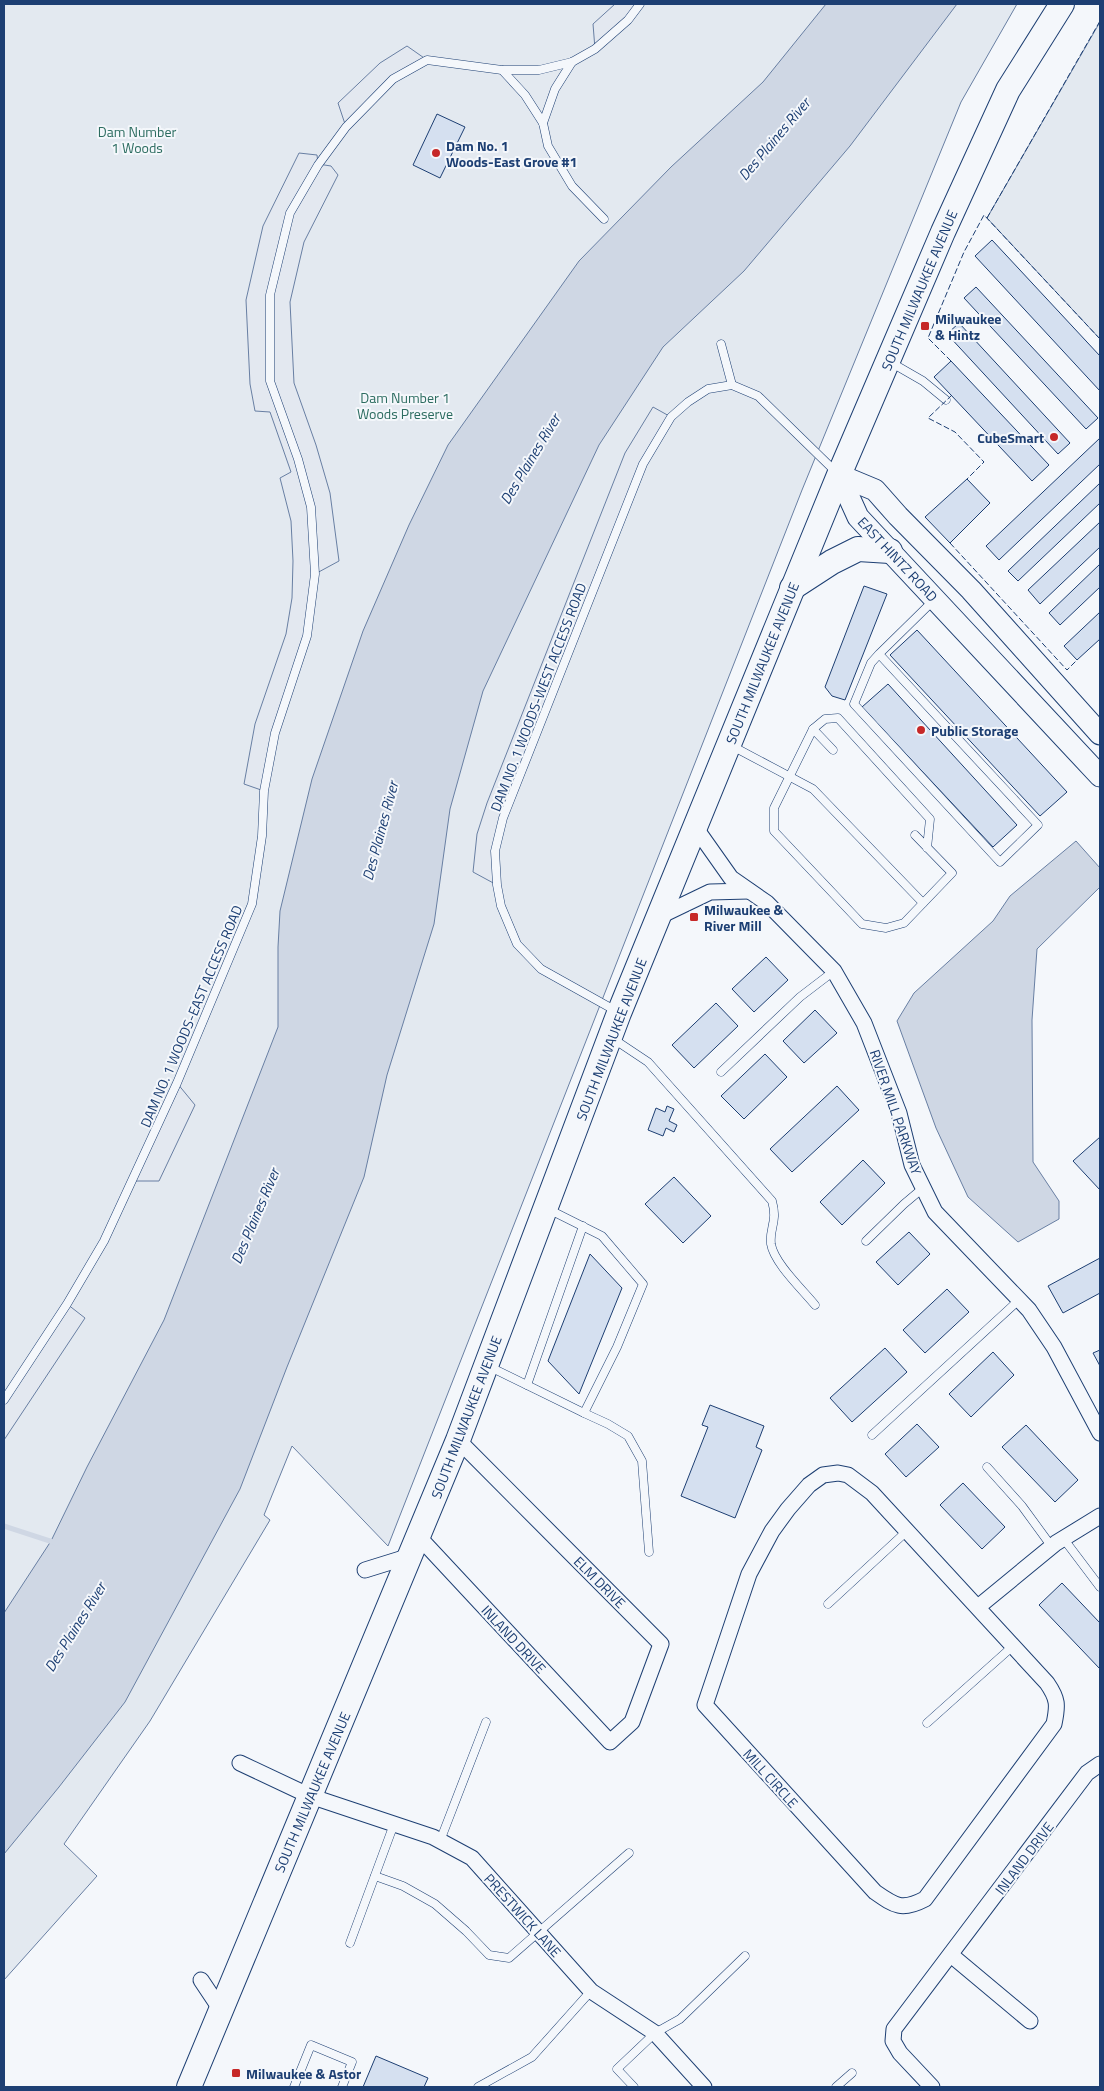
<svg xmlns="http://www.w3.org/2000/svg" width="1104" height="2091" font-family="'Titillium Web',sans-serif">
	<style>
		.green { fill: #e3e9f0; stroke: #687fa3 }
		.parking { fill: #e3e8f0; stroke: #687fa3 }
		.water { fill: #cfd7e4; stroke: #687fa3 }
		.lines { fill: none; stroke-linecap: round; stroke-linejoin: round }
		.stream { stroke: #cfd7e4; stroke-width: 5 }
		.building { fill: #d5e0f0; stroke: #1d3f73 }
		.service-casing { stroke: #1d3f73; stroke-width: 9 }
		.minor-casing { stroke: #1d3f73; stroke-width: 17 }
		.secondary-casing { stroke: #1d3f73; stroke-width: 23 }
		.primary-casing { stroke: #1d3f73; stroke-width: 26 }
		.service { stroke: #f4f7fb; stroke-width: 8 }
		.minor { stroke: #f4f7fb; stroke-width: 15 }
		.secondary { stroke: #f4f7fb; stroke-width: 21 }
		.primary { stroke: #f4f7fb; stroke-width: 24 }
		.fence { stroke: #1d3f73; stroke-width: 1; stroke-dasharray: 6 2.5; stroke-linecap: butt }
		.poi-dot { fill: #c62828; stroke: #f4f7fb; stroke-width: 2 }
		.labels { text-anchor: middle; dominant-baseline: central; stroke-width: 4; stroke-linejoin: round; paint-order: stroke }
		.park-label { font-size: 14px; fill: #2c6c60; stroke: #f4f7fb }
		.poi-label { font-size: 14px; font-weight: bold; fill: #1d3f73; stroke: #f4f7fb; text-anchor: start }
		.street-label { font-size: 14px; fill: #1d3f73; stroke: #f4f7fb }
		.water-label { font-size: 15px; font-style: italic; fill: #1d3f73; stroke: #f4f7fb }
	</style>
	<rect width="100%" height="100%" fill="#f4f7fb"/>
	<g class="green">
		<polygon points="4,4 1017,4 961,102 802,490 388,1546 292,1446 264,1515 270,1520 150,1721 64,1844 97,1876 4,1980"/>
		<polygon points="1100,22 1100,339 987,218"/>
	</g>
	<g class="parking">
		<polygon points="615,4 640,4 595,49 593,24"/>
		<polygon points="407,46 427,60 393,79 346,127 338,103 380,63"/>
		<polygon points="299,153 317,155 318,164 331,166 338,175 304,242 290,302 294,383 316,445 330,493 339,561 315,574 307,636 275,733 264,791 244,784 255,724 286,634 292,598 293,561 291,521 280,478 291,472 270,412 255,411 250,384 246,300 263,226"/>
		<polygon points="653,407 671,417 643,464 503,818 495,851 497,885 473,872 477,834 487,803 625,453"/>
		<polygon points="177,1083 195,1105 159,1181 133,1181"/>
		<polygon points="67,1304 85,1318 4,1440 4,1400"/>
	</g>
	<g class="water">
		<polygon points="826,4 957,4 850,146 744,271 663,347 599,445 483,691 450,809 434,924 387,1075 364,1177 287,1367 240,1489 125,1702 59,1787 4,1854 4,1613 51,1541 87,1467 164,1320 278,1027 278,947 280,911 312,779 363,631 409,525 448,445 579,261 671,167 763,82"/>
		<polygon points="1076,841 1100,868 1100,887 1037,949 1032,1020 1033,1162 1059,1201 1059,1219 1018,1242 968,1197 936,1128 897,1021 914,993 993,921 1010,896"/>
	</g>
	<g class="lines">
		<polyline class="stream" points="4,1526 56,1543"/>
	</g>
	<g class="building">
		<polygon points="437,114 465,127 440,178 413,165"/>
		<polygon points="992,240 1100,356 1100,391 975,256"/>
		<polygon points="976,287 1098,418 1086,429 964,298"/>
		<polygon points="959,323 1070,443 1058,454 947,334"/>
		<polygon points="951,361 1049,465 1032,481 934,377"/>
		<polygon points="1100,438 1100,464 999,560 986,546"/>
		<polygon points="967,479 990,503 950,543 925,517"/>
		<polygon points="1100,483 1100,503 1018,581 1008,571"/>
		<polygon points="1100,522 1100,547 1040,604 1028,590"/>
		<polygon points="1100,564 1100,587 1060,625 1049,613"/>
		<polygon points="864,586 887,594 845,700 832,696 825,687"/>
		<polygon points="1100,612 1100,639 1077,660 1064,646"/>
		<polygon points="917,630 1067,792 1040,816 890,655"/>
		<polygon points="888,684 1017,825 993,847 862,707"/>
		<polygon points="766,957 788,980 754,1012 732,989"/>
		<polygon points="716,1003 738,1026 694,1068 672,1045"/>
		<polygon points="815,1010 837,1033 804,1063 783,1041"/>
		<polygon points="765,1054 787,1077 744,1119 721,1096"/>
		<polygon points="837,1086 859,1110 792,1172 770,1149"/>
		<polygon points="667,1106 674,1109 669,1121 677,1125 674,1132 666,1128 663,1136 648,1130 656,1108 665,1112"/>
		<polygon points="1100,1137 1100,1190 1073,1161"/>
		<polygon points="863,1160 885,1183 842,1225 820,1202"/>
		<polygon points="674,1177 711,1216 683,1243 645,1204"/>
		<polygon points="909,1232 930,1254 898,1285 876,1262"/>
		<polygon points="590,1254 622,1288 579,1394 548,1361"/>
		<polygon points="1100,1258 1100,1293 1063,1313 1048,1286"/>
		<polygon points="947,1289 969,1312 925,1353 903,1330"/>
		<polygon points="885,1348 907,1372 852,1422 830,1398"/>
		<polygon points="1100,1350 1100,1366 1093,1353"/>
		<polygon points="993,1352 1014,1375 971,1417 949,1394"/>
		<polygon points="710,1405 764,1426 756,1447 762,1450 735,1518 681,1496 708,1427 702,1425"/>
		<polygon points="917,1424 939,1447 906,1477 885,1454"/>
		<polygon points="1026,1425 1078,1480 1055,1502 1002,1447"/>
		<polygon points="963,1483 1005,1527 982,1549 940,1505"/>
		<polygon points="1062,1583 1100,1623 1100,1669 1039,1605"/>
		<polygon points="376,2056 428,2078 424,2087 363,2087"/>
	</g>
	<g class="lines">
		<defs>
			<g id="service">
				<polyline points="502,70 525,95 543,123 548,146 572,186 604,219"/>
				<polyline points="543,123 555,89 572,62"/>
				<polyline points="721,344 732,385"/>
				<polyline points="890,362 923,381 946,400"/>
				<polyline points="879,654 1038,825 1000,862 854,704 871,663 879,654 934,600"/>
				<polyline points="813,729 833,750"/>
				<polyline points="732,746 813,789 923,903"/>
				<polyline points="915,835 952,873 904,923 886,928 862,924 774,831 774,808 813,729 825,719 838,718 930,819 927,848"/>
				<polyline points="618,1012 541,969 517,944 501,906 497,885 495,851 503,818 643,464 671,417 688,402 708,389 732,385 758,396 837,473"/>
				<path d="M 612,1038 L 648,1062 L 772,1201 C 778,1222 769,1228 771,1244 C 774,1263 803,1290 815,1305"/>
				<polyline points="721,1072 800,997 834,971"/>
				<polyline points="866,1241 904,1204 923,1188"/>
				<polyline points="488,1366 584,1413 617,1347 643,1284 602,1236 548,1209"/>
				<polyline points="527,1385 583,1226"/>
				<polyline points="4,1400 67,1304 104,1241 177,1083 252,904 262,836 264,791 275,733 307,636 315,574 311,507 298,459 270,381 270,295 290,213 318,165 346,127 393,79 427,60 502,70 539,70 572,62 595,49 628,20 640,4"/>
				<polyline points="584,1413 608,1424 628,1436 642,1461 649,1552"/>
				<polyline points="872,1435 1019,1300"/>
				<polyline points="987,1467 1022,1506 1052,1547"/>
				<polyline points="1063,1538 1100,1587"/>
				<polyline points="828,1604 907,1531"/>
				<polyline points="927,1723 1013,1646"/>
				<polyline points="440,1841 486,1722"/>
				<polyline points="375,1876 403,1886 435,1904 466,1931 489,1955 509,1958 629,1853"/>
				<polyline points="350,1943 394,1824"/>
				<polyline points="294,2087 311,2045 352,2062 342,2087"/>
				<polyline points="478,2087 532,2057 591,1991"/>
				<polyline points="634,2087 617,2069 655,2033 680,2019 745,1956"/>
				<polyline points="836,2087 852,2073"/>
			</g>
			<g id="minor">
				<polyline points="695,827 731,878 767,903 834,971 864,1023 899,1113 912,1165 935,1212 1029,1310 1054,1347 1100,1433"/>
				<polyline points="658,917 710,892 749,891"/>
				<path d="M 838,1473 L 848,1475 L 872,1493 L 1047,1683 C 1058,1699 1058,1705 1054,1724 L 925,1899 C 902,1911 895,1906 875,1892 L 705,1705 L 749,1574 L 772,1531 L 788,1509 L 809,1485 L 823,1475 Z"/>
				<polyline points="418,1536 610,1742 632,1722 661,1644 458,1440"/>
				<polyline points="365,1570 410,1556"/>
				<polyline points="978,1607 1056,1543 1100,1516"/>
				<polyline points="240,1763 310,1796 433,1837 472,1858 591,1991 655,2033 704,2087"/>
				<polyline points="951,1955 1030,2021"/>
				<polyline points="201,1980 221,2010"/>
				<polyline points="932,2087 900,2053 893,2041 894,2029 1087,1773 1100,1764"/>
			</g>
			<g id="secondary">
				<polyline points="839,475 858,517 1100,776"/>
				<polyline points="839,475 875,490 898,516 971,590 1100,734"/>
			</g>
			<g id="primary">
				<polyline points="792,588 832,562 858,549 890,551"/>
				<polyline points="189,2087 458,1440 619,1013 839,475 943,232 1008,90 1062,4"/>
			</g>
		</defs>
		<use href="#service" class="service-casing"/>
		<use href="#minor" class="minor-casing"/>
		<use href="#secondary" class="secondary-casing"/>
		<use href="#primary" class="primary-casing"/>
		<use href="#service" class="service"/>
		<use href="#minor" class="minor"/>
		<use href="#secondary" class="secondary"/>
		<use href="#primary" class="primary"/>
		<g class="fence">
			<polyline points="987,218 1100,21"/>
			<polyline points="951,361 928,338 964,252 984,215 1100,339"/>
			<polyline points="952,395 928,418 955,432 984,462 967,479"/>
			<polyline points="950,543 1067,670 1077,660"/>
		</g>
	</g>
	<g class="poi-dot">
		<circle cx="436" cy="153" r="5"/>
		<rect x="920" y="321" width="10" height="10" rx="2.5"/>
		<circle cx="1054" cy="437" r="5"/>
		<circle cx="921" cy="730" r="5"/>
		<rect x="689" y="912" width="10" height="10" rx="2.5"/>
		<rect x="231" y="2068" width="10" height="10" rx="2.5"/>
	</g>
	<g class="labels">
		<g class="park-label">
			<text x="137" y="131">Dam Number<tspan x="137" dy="16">1 Woods</tspan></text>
			<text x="405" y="397">Dam Number 1<tspan x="405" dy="16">Woods Preserve</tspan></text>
		</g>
		<g class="poi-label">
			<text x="446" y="145">Dam No. 1<tspan x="446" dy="16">Woods-East Grove #1</tspan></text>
			<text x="935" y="318">Milwaukee<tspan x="935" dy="16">&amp; Hintz</tspan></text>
			<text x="1044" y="437" text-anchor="end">CubeSmart</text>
			<text x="931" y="730">Public Storage</text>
			<text x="704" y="909">Milwaukee &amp;<tspan x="704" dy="16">River Mill</tspan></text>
			<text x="246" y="2073">Milwaukee &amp; Astor</text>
		</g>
		<g class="street-label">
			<text transform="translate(919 290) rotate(-67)">SOUTH MILWAUKEE AVENUE</text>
			<text transform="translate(898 559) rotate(47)">EAST HINTZ ROAD</text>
			<text transform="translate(762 663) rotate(-68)">SOUTH MILWAUKEE AVENUE</text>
			<text transform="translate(538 697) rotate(-69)">DAM NO. 1 WOODS-WEST ACCESS ROAD</text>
			<text transform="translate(191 1016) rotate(-67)">DAM NO. 1 WOODS-EAST ACCESS ROAD</text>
			<text transform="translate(611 1039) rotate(-69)">SOUTH MILWAUKEE AVENUE</text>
			<text transform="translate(896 1112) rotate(71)">RIVER MILL PARKWAY</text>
			<text transform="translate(466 1417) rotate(-69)">SOUTH MILWAUKEE AVENUE</text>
			<text transform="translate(600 1582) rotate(45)">ELM DRIVE</text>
			<text transform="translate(514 1639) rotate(47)">INLAND DRIVE</text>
			<text transform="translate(771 1778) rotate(48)">MILL CIRCLE</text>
			<text transform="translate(312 1792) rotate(-67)">SOUTH MILWAUKEE AVENUE</text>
			<text transform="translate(1024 1858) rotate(-53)">INLAND DRIVE</text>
			<text transform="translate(523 1915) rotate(48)">PRESTWICK LANE</text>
		</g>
		<g class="water-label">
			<text transform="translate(774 139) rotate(-50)">Des Plaines River</text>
			<text transform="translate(530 459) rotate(-59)">Des Plaines River</text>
			<text transform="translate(380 831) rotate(-75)">Des Plaines River</text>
			<text transform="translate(255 1216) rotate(-67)">Des Plaines River</text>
			<text transform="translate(75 1627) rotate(-58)">Des Plaines River</text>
		</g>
	</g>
	<rect width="1104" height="2091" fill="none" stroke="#1d3f73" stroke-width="10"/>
</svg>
